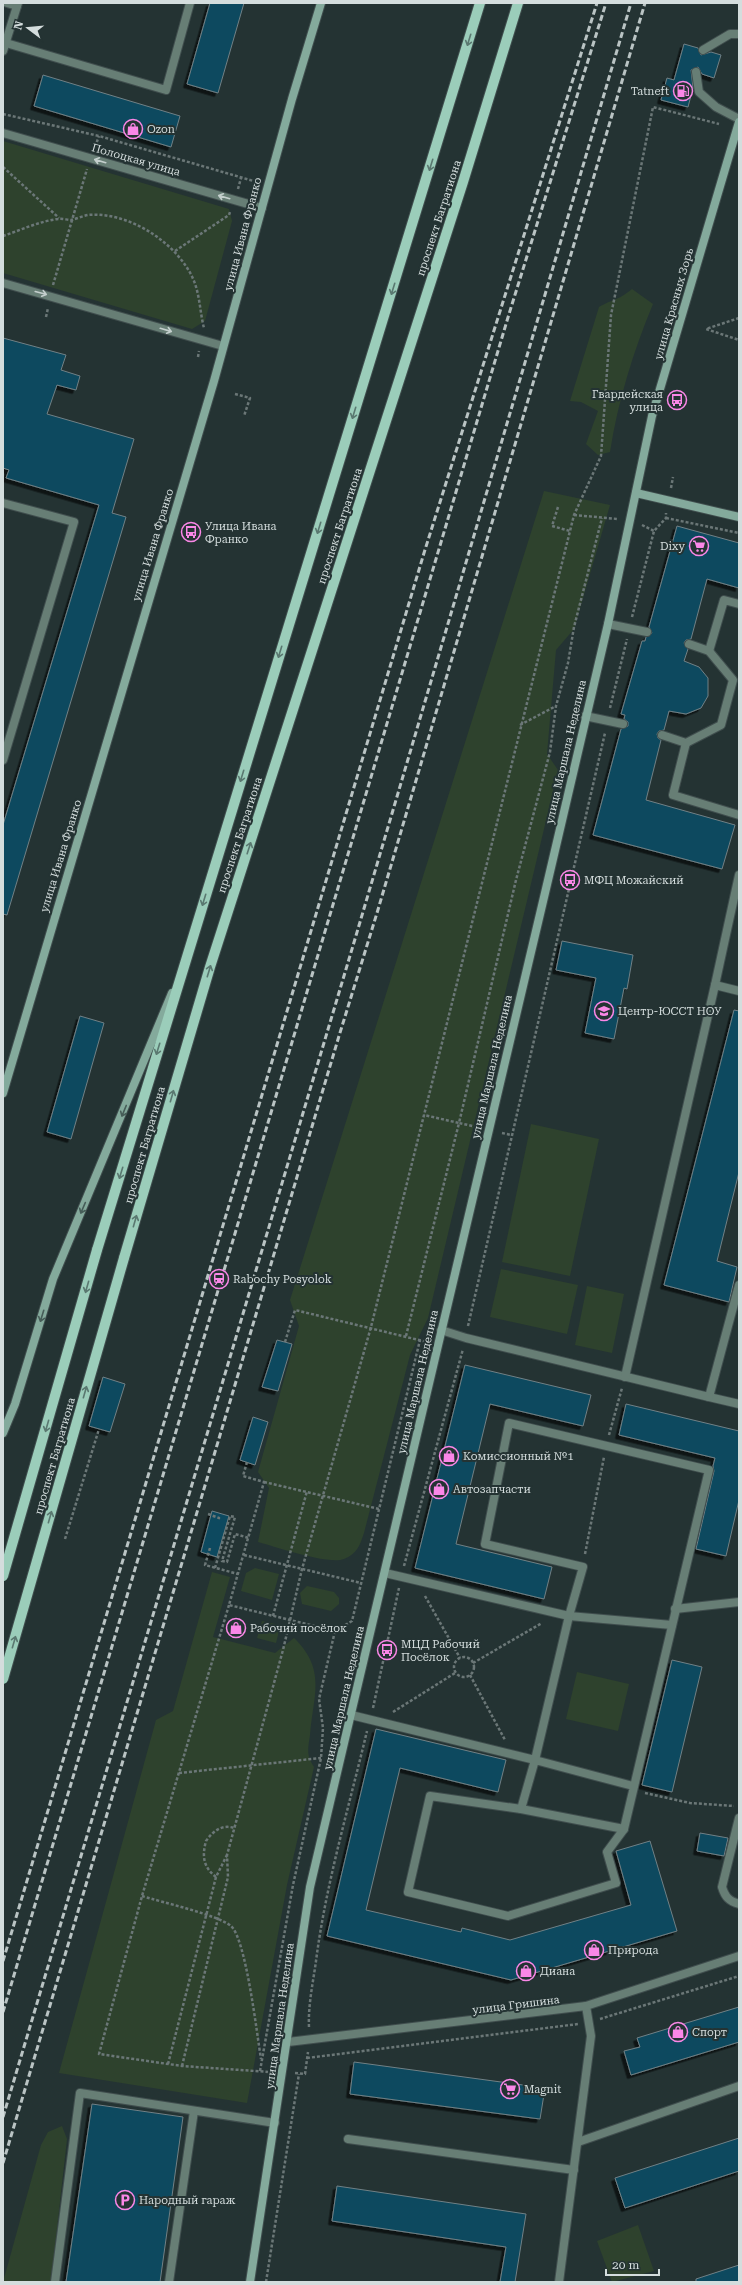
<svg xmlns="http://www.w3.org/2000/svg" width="742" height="2285" font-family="'Roboto Serif',serif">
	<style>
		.green { fill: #2e422d }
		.building { fill: #0a4a5e; stroke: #718086; filter: url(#shadow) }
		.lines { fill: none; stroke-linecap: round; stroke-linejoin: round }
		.lane-casing { stroke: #404e4e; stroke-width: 10 }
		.street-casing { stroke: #404e4e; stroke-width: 10 }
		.secondary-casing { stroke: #404e4e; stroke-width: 10 }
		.primary-casing { stroke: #404e4e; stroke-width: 12 }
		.path { stroke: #6b7777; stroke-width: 2.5; stroke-dasharray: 3 2; stroke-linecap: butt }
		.lane { stroke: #677e75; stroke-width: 8 }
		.street { stroke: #677e75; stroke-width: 8 }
		.secondary { stroke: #84aa9c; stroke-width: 8 }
		.primary { stroke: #9bcdba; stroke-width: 10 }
		.rail { stroke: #bac4c4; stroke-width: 3; stroke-dasharray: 6 3; stroke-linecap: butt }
		.primary-bridge-casing { stroke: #404e4e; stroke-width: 12; stroke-linecap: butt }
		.primary-bridge { stroke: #9bcdba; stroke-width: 10 }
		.oneway { stroke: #5a7870 }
		.oneway2 { stroke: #c4cfcd }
		.oneway3 { stroke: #465d58 }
		.labels { text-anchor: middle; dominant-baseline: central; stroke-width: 4; stroke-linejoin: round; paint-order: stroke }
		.poi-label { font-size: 11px; fill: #d4dddd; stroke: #243333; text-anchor: start }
		.street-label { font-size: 11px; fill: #d4dddd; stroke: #243333 }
	</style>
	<defs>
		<filter id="shadow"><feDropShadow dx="-3.5" dy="3.5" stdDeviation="0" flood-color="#0009"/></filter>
	</defs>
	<rect width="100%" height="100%" fill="#243333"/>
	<g class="green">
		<polygon points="3,141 229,209 232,221 205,321 192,329 3,273"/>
		<path d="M 632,289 L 653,304 C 633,352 618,401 610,452 L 598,455 L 586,444 L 598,411 L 581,402 L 570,401 L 599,307 C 613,299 619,300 632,289 Z"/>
		<path d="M 544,491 L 610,505 L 574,629 L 556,650 L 547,754 L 558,770 L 428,1318 L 410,1355 L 364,1533 C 360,1545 357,1554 344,1559 C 328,1565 277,1547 258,1542 L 269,1488 L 258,1472 L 299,1326 L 290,1300 Z"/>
		<polygon points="531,1124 599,1139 570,1276 502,1262"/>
		<polygon points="501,1269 578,1285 567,1334 490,1317"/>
		<polygon points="587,1286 624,1294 612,1353 575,1345"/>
		<polygon points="255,1568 279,1574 272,1600 241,1591 246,1573"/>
		<path d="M 212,1572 L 230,1577 L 213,1637 L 275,1653 L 294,1638 C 327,1670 313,1695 310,1735 C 308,1749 306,1755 314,1767 L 287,1885 L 247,2103 L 59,2073 L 156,1720 L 173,1711 Z"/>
		<polygon points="307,1586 334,1592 339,1598 339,1604 331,1611 302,1604 300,1593"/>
		<polygon points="262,1621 275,1624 280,1627 276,1643 257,1638"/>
		<polygon points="577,1672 629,1684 618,1731 566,1719"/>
		<polygon points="62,2126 67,2139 51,2282 3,2282 41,2145 48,2132"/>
		<polygon points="638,2225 654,2271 612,2282 597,2241"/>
	</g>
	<g class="building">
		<polygon points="210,3 244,3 218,93 187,84"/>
		<polygon points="684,44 698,48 701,55 711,52 721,55 714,78 702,74 698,67 691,70 693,88 688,107 661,100 667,78 674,80"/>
		<polygon points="43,75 180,116 171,147 34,106"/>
		<polygon points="3,338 66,355 61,370 80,376 76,390 57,385 47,414 134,439 112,513 126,517 7,915 3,914 3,825 99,505 6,478 9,470 3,468"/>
		<polygon points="677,526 739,543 739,588 707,579 691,639 686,640 684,643 688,649 684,661 699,667 708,678 708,696 701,708 686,714 669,711 664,730 659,731 657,734 658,738 661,740 646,800 735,825 722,869 593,835 621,729 628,726 628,722 624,719 625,715 621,714 642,641 645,641 646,637 652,633 649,627"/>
		<polygon points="562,941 633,955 627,989 624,988 614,1039 585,1033 596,978 556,970"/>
		<polygon points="734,1010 739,1011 739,1172 717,1261 737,1267 729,1302 664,1285"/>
		<polygon points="80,1016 104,1023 71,1139 47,1132"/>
		<polygon points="277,1340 292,1344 278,1391 262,1387"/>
		<polygon points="465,1365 591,1395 583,1426 490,1404 456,1544 552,1567 544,1599 415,1568"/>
		<polygon points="103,1377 125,1384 110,1432 89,1426"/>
		<polygon points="626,1404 739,1431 739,1500 726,1556 696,1549 714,1471 713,1466 715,1458 619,1435"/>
		<polygon points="253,1417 268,1422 255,1465 240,1460"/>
		<polygon points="212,1511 229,1516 217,1557 201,1552"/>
		<polygon points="672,1660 702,1667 672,1792 642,1785"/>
		<polygon points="376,1729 506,1760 498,1792 400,1768 366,1910 461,1932 462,1928 510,1940 631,1905 616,1851 650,1841 677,1931 511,1980 327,1936"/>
		<polygon points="700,1833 728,1838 724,1856 697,1851"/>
		<polygon points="739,2007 739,2042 631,2075 624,2051 640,2047 637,2038"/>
		<polygon points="354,2062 545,2088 540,2119 350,2094"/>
		<polygon points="92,2104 183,2117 160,2282 66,2282"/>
		<polygon points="739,2138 739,2171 625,2208 615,2178"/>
		<polygon points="337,2186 526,2214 515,2282 500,2282 506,2247 332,2221"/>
		<polygon points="739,2265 739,2282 696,2282 696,2279"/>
	</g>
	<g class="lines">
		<defs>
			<g id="lane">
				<polyline points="7,3 17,6"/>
				<polyline points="6,43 166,90 190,3"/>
				<polyline points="703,50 730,34 739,34"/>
				<polyline points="3,51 18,3"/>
				<polyline points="696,72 699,92 716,107 739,119"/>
				<polyline points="3,503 74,522 3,760"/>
				<polyline points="608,624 647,632"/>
				<polyline points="709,651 724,600 739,604"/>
				<polyline points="585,716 623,724"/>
				<polyline points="662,735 686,743 721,725 733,680 709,651 689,644"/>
				<polyline points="686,743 673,795 739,815"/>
				<polyline points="715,985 739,875"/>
				<polyline points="739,1285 709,1397 739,1404"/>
				<polyline points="441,1330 466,1338 709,1397"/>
				<polyline points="625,1377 715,985 739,991"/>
				<polyline points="385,1573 569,1616 672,1625"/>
				<polyline points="675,1609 739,1602"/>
				<polyline points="351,1715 535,1760 521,1809 430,1796 408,1892 508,1916 616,1883 607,1852 624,1829 709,1470 509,1423 485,1544 583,1567 569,1616 535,1760 633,1786"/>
				<polyline points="521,1809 624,1829"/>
				<path d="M 739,1818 L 722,1887 C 725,1897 729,1901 739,1904"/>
				<polyline points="348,2139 574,2170"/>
				<polyline points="578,2142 739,2086"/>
				<polyline points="55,2282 80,2093 275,2123"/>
				<polyline points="169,2282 194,2111"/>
				<polyline points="559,2282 591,2036 586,2006"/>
			</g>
			<g id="street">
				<polyline points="3,133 262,208"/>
				<polyline points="3,283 223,346"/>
				<polyline points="288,2042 586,2006 739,1956"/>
			</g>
			<g id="secondary">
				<polyline points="636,493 739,517"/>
				<polyline points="3,1093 214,381 292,99 321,3"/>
				<polyline points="3,1433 15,1404 53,1279 172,993"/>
				<polyline points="250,2282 310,1887 549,876 608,624 652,416 739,122"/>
			</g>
			<g id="primary">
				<polyline points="97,1250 480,3"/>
				<polyline points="124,1258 210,967 463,182 518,3"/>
			</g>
		</defs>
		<use href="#lane" class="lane-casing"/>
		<use href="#street" class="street-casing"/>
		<use href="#secondary" class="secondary-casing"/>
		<use href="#primary" class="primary-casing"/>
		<g class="path">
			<polyline points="3,114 99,136 257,182"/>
			<polyline points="95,147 99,136"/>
			<polyline points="3,167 59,218"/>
			<polyline points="238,189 241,178"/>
			<path d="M 3,236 C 21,230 40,221 58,219 C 62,218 67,220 71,220 C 76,219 82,216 88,215 C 129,211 179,244 194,281 C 200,296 200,313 204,328"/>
			<polyline points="175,251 229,215 230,212"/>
			<polyline points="53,285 87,169"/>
			<polyline points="46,317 48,308"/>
			<polyline points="739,318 706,329 739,340"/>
			<polyline points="198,357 199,351"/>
			<polyline points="235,394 250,398 244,416"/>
			<polyline points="671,488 673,477"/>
			<polyline points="558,507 552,526 570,531"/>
			<polyline points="574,515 618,519"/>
			<polyline points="666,518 739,533"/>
			<polyline points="642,525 654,531"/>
			<polyline points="632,617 654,531 666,518 666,513"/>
			<polyline points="610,708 627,639"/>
			<polyline points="520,725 556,706"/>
			<polyline points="477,1127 459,1123 516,880 550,752 556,706 568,663 574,627 602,518"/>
			<polyline points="502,1133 511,1135"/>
			<polyline points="468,1326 605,733"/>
			<polyline points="406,1336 459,1123 424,1115"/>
			<polyline points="285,1342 295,1310 427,1342"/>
			<polyline points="609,1435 622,1388"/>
			<polyline points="247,1462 243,1476 264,1482 229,1605 335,1631"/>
			<polyline points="264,1482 379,1509"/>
			<polyline points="208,1514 219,1518 218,1521"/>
			<polyline points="65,1539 99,1429"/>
			<polyline points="210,1548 205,1565 238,1574"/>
			<polyline points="585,1554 604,1457"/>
			<polyline points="244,1555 361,1583"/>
			<polyline points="404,1566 463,1349"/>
			<polyline points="215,1568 230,1516 235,1517 222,1561 227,1562 235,1534 249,1538"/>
			<polyline points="425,1596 460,1658"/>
			<polyline points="229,1605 142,1896 99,2054 182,2066 270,2072"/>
			<polyline points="273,1616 307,1491"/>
			<circle cx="464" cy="1667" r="10"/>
			<polyline points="473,1663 542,1623"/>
			<polyline points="470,1675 505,1740"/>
			<polyline points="373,1708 399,1588"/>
			<polyline points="393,1712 455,1673"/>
			<polyline points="179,1773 321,1758"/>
			<polyline points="645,1793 690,1803 734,1806"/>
			<path d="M 216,1877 C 203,1867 202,1856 206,1841 C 213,1831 222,1824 234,1828"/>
			<path d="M 142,1896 C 161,1902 218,1915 231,1926 C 246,1939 257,2035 261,2059"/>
			<polyline points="600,2019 739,1976"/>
			<path d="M 309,2027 C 308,2005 313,1983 316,1961 C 326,1883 349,1807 367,1731"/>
			<polyline points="307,2058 578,2024"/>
			<polyline points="168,2064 216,1877 227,1855"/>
			<polyline points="182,2066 228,1877 227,1855 283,1650 302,1569 371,1327 574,515 601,456 611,315 653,107 719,124"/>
			<polyline points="260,2071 293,1885 321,1758 323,1728 319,1699 335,1631 352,1621 420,1340"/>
			<polyline points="295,2073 305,2074 308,2052"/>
			<polyline points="266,2282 299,2074"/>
		</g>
		<use href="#lane" class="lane"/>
		<use href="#street" class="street"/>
		<use href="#secondary" class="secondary"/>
		<use href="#primary" class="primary"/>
		<g class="rail">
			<polyline points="3,1961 424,553 597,3"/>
			<polyline points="3,2012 509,314 606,3"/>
			<polyline points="3,2117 355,939 631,3"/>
			<polyline points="3,2163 339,1036 377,913 645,3"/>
		</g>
		<defs>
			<g id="primary-bridge">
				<polyline points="3,1576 97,1250"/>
				<polyline points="3,1679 124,1258"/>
			</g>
		</defs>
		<use href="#primary-bridge" class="primary-bridge-casing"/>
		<use href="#primary-bridge" class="primary-bridge"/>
	</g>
	<defs><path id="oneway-shaft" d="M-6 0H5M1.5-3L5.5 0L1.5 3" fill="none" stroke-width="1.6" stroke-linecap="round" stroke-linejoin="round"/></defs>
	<g class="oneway">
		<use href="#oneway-shaft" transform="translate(469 40) rotate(107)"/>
		<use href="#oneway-shaft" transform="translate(431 165) rotate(107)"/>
		<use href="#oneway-shaft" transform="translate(393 289) rotate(107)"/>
		<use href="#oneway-shaft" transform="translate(354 413) rotate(107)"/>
		<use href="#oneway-shaft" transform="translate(319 528) rotate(107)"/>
		<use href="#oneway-shaft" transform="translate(280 652) rotate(107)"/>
		<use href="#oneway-shaft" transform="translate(242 776) rotate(107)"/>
		<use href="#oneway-shaft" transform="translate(249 848) rotate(-72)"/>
		<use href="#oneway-shaft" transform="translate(204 900) rotate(107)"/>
		<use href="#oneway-shaft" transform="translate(209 971) rotate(-73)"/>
		<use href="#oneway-shaft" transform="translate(158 1049) rotate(107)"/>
		<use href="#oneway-shaft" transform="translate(172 1096) rotate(-74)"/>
		<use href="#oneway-shaft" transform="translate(121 1173) rotate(107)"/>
		<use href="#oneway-shaft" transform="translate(135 1221) rotate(-74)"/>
		<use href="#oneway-shaft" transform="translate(87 1287) rotate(106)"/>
		<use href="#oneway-shaft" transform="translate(85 1392) rotate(-74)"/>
		<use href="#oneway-shaft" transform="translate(47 1426) rotate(106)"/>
		<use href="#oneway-shaft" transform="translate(50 1517) rotate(-74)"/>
		<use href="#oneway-shaft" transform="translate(14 1642) rotate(-74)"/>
	</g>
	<g class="oneway2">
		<use href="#oneway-shaft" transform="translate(100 161) rotate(-164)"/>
		<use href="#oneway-shaft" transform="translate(224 197) rotate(-164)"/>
		<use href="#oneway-shaft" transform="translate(41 293) rotate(15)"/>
		<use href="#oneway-shaft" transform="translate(166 330) rotate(16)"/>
	</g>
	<g class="oneway3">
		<use href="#oneway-shaft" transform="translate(124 1111) rotate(112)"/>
		<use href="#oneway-shaft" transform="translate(83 1208) rotate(113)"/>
		<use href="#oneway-shaft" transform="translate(42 1316) rotate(107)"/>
	</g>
	<defs>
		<symbol id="fuel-ring" viewBox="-11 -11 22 22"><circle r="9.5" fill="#243333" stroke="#fa87e7" stroke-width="1.5"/><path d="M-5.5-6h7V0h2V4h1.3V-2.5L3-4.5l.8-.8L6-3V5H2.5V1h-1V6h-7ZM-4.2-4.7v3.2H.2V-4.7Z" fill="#fa87e7"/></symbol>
		<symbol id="shop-ring" viewBox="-11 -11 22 22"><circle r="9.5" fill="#243333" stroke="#fa87e7" stroke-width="1.5"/><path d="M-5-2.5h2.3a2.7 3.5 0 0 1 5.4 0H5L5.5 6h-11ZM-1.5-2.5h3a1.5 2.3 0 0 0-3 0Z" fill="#fa87e7"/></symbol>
		<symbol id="bus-ring" viewBox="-11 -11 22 22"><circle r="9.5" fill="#243333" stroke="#fa87e7" stroke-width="1.5"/><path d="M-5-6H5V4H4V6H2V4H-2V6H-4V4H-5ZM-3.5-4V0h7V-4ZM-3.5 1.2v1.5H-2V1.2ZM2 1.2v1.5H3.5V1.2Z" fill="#fa87e7"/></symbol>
		<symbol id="supermarket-ring" viewBox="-11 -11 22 22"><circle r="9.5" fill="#243333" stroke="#fa87e7" stroke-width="1.5"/><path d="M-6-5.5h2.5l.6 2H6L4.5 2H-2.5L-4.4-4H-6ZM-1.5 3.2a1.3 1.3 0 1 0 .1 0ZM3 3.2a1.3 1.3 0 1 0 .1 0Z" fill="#fa87e7"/></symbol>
		<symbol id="school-ring" viewBox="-11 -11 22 22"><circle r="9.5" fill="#243333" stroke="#fa87e7" stroke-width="1.5"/><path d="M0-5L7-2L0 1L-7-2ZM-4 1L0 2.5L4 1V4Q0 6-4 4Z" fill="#fa87e7"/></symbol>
		<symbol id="station-ring" viewBox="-11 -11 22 22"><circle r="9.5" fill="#243333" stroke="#fa87e7" stroke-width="1.5"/><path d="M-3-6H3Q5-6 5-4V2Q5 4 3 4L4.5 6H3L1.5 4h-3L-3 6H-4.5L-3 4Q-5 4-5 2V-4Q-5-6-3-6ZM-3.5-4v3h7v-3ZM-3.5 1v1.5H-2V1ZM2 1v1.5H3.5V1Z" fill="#fa87e7"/></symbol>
		<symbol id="parking-ring" viewBox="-11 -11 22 22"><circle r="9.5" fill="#243333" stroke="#fa87e7" stroke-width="1.5"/><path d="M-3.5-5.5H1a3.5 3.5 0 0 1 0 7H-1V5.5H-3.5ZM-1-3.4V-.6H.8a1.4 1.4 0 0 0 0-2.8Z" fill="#fa87e7"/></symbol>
	</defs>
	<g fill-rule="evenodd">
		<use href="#fuel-ring" x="672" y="80" width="22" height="22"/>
		<use href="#shop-ring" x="122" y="118" width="22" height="22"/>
		<use href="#bus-ring" x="666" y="389" width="22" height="22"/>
		<use href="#bus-ring" x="180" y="521" width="22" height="22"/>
		<use href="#supermarket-ring" x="688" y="535" width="22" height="22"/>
		<use href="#bus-ring" x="559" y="869" width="22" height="22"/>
		<use href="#school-ring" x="593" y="1000" width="22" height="22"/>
		<use href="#station-ring" x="208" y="1268" width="22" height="22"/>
		<use href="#shop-ring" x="438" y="1445" width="22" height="22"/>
		<use href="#shop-ring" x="428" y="1478" width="22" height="22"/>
		<use href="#shop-ring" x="225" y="1617" width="22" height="22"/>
		<use href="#bus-ring" x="376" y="1639" width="22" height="22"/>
		<use href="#shop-ring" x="583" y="1939" width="22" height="22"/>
		<use href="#shop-ring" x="515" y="1960" width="22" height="22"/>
		<use href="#shop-ring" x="667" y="2021" width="22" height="22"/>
		<use href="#supermarket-ring" x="499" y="2078" width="22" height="22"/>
		<use href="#parking-ring" x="114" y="2189" width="22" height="22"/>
	</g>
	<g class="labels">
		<g class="poi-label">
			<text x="669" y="91" text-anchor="end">Tatneft</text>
			<text x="147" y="129">Ozon</text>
			<text x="663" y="394" text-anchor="end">Гвардейская<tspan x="663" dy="13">улица</tspan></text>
			<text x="205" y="526">Улица Ивана<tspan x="205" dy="13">Франко</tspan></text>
			<text x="685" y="546" text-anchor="end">Dixy</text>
			<text x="584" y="880">МФЦ Можайский</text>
			<text x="618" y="1011">Центр-ЮССТ НОУ</text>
			<text x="233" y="1279">Rabochy Posyolok</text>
			<text x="463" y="1456">Комиссионный №1</text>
			<text x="453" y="1489">Автозапчасти</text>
			<text x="250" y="1628">Рабочий посёлок</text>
			<text x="401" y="1644">МЦД Рабочий<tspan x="401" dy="13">Посёлок</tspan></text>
			<text x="608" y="1950">Природа</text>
			<text x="540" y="1971">Диана</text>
			<text x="692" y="2032">Спорт</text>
			<text x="524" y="2089">Magnit</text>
			<text x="139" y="2200">Народный гараж</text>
		</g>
		<g class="street-label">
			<text transform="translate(136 160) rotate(16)">Полоцкая улица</text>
			<text transform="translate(439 218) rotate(-72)">проспект Багратиона</text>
			<text transform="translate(243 234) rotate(-75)">улица Ивана Франко</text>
			<text transform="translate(674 304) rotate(-74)">улица Красных Зорь</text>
			<text transform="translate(340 526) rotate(-72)">проспект Багратиона</text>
			<text transform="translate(153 545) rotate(-73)">улица Ивана Франко</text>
			<text transform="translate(566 752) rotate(-77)">улица Маршала Неделина</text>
			<text transform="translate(240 835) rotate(-72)">проспект Багратиона</text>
			<text transform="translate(61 856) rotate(-73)">улица Ивана Франко</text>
			<text transform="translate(492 1067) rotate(-77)">улица Маршала Неделина</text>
			<text transform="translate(145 1145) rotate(-74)">проспект Багратиона</text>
			<text transform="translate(418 1382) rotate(-77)">улица Маршала Неделина</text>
			<text transform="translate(55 1456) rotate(-74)">проспект Багратиона</text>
			<text transform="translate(344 1698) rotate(-77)">улица Маршала Неделина</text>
			<text transform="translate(516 2005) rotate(-7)">улица Гришина</text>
			<text transform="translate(280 2016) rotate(-82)">улица Маршала Неделина</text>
		</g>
	</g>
	<rect width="742" height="2285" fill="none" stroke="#d4dddd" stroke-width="8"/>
	<g transform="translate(28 28) rotate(286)" stroke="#243333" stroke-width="3" paint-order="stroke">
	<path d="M0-3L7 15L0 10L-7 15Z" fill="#d4dddd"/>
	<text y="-6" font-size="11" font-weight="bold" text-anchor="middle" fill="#d4dddd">N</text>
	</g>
	<path d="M606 2269v6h53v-6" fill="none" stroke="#d4dddd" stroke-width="2"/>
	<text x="612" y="2269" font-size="12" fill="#d4dddd" stroke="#243333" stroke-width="3" paint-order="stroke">20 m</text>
</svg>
